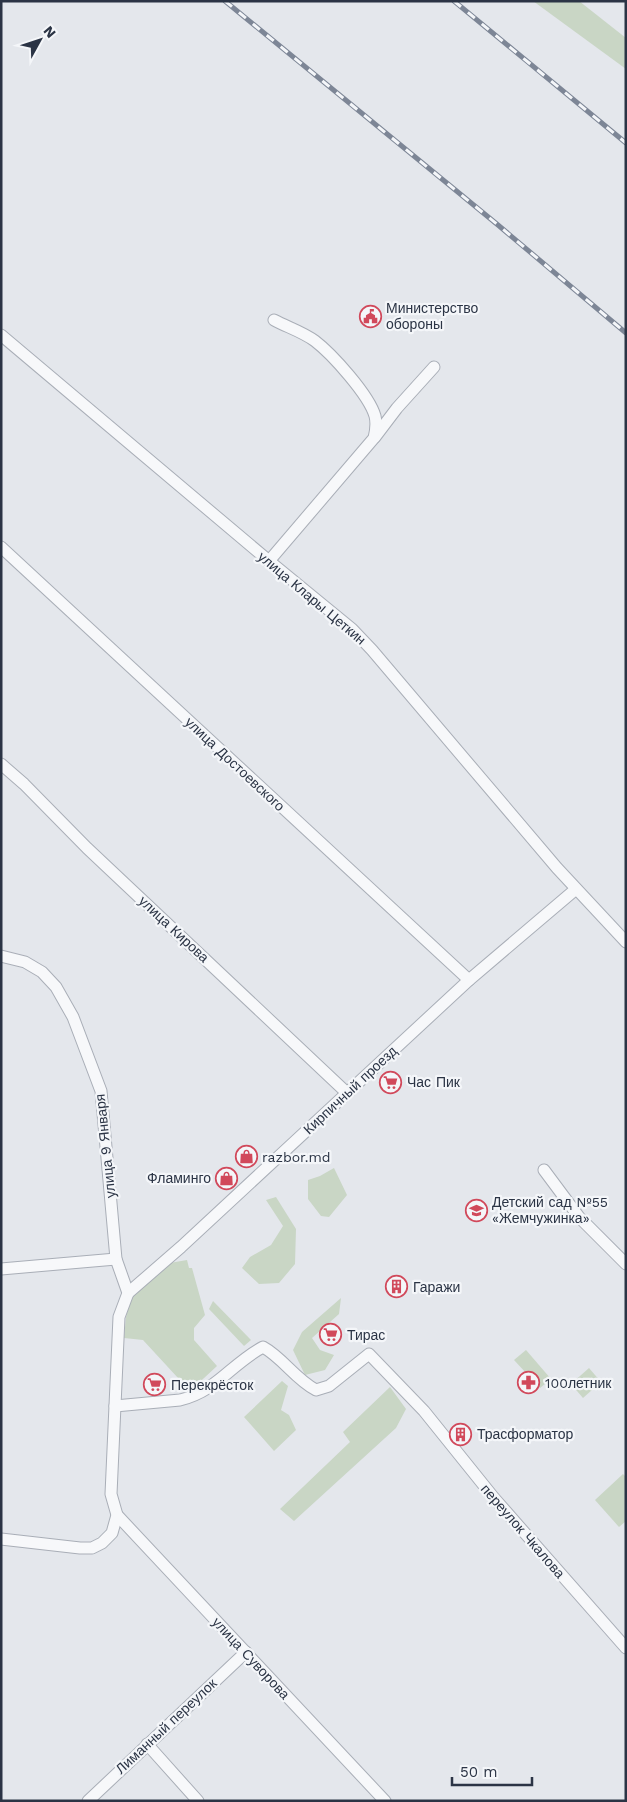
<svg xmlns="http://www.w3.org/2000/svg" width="627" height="1802" font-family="'Work Sans',sans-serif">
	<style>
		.green { fill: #c9d6c5 }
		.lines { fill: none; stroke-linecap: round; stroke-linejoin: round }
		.minor-casing { stroke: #a9aeb7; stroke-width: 13 }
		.minor { stroke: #f7f8fa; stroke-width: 11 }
		.rail-casing { stroke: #7d8696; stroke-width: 5 }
		.rail { stroke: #f4f6f9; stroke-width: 3; stroke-dasharray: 9; stroke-linecap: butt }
		.labels { text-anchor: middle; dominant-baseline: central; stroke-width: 4.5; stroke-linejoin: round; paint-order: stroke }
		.poi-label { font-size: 14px; fill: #2b3445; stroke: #f4f6f9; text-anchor: start }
		.street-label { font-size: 14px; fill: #2b3445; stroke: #f4f6f9 }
	</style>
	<rect width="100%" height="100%" fill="#e4e7ec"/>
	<g class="green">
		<polygon points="533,1 579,1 626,38 626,69"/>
		<polygon points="334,1168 347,1195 329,1217 321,1216 308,1199 308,1180 320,1176"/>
		<polygon points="276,1197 296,1229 295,1264 279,1283 259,1284 242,1268 250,1257 271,1245 283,1226 266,1200"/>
		<polygon points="187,1260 189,1268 192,1268 205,1315 194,1328 194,1340 217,1366 190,1391 143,1340 124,1338 126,1317 132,1295 164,1264"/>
		<polygon points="341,1298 339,1314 312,1338 320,1350 334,1355 325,1370 305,1375 293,1350 302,1332"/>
		<polygon points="213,1301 251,1340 244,1346 209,1309"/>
		<polygon points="526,1350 551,1379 540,1388 514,1360"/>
		<polygon points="589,1368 601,1382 583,1398 571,1384"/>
		<polygon points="282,1381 288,1386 281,1410 289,1415 296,1430 274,1451 244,1417"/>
		<polygon points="390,1387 406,1409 396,1428 294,1521 280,1509 350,1442 343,1432"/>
		<polygon points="623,1474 626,1477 626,1521 619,1527 595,1500"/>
	</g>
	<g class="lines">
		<defs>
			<g id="minor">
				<polyline points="1,335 269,561 352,629 372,650 557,868 626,942"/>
				<polyline points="375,437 397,408 434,367"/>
				<polyline points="1,547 469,980"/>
				<path d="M 269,561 L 374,438 C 376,430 377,424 375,416 C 369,395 332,354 315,341 C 303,332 287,327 274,320"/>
				<polyline points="1,764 24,784 87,848 347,1093"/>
				<polyline points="1,956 25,962 42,972 56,987 73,1017 101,1091 116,1259 128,1293 119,1317 111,1494 117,1515 112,1533 102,1543 92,1548 80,1548 1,1539"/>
				<polyline points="544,1170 579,1217 626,1264"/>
				<polyline points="1,1269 116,1259"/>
				<polyline points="128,1293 181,1247 469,980 576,889"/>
				<path d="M 115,1406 L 180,1400 C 217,1391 231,1364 263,1347 C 283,1358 295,1379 316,1390 L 329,1386 L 369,1354 L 424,1411 L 494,1498 L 626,1648"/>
				<polyline points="117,1515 385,1801"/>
				<polyline points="147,1744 198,1801"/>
				<polyline points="88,1801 246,1652"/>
			</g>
		</defs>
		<use href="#minor" class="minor-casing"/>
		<use href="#minor" class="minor"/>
		<defs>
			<g id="rail">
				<polyline points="225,1 498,225 626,333"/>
				<polyline points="454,1 626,143"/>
			</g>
		</defs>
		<use href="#rail" class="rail-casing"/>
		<use href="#rail" class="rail"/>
	</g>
	<defs>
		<symbol id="civic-ring" viewBox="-11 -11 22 22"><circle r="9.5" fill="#f4f6f9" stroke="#d1495b" stroke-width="1.5"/><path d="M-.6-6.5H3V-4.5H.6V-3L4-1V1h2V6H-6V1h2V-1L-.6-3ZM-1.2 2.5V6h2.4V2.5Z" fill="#d1495b"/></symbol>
		<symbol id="supermarket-ring" viewBox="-11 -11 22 22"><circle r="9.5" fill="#f4f6f9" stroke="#d1495b" stroke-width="1.5"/><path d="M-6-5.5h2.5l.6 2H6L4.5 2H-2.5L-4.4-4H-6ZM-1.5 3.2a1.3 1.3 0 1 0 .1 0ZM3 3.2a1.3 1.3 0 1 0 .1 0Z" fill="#d1495b"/></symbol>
		<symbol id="shop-ring" viewBox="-11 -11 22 22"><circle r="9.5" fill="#f4f6f9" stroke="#d1495b" stroke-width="1.5"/><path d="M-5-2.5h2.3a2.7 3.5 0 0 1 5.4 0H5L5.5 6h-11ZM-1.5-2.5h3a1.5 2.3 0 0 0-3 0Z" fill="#d1495b"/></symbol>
		<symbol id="school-ring" viewBox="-11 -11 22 22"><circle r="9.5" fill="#f4f6f9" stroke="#d1495b" stroke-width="1.5"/><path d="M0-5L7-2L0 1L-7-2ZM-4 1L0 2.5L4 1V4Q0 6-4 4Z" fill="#d1495b"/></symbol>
		<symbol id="building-ring" viewBox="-11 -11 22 22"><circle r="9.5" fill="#f4f6f9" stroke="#d1495b" stroke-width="1.5"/><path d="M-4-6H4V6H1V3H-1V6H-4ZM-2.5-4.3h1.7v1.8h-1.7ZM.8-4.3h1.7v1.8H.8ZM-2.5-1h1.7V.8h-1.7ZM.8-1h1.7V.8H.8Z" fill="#d1495b"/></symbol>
		<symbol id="pharmacy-ring" viewBox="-11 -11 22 22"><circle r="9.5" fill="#f4f6f9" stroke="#d1495b" stroke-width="1.5"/><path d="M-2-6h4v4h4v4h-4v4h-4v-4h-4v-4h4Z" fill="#d1495b"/></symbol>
	</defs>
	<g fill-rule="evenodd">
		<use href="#civic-ring" x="358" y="304" width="25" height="25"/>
		<use href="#supermarket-ring" x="378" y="1070" width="25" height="25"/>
		<use href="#shop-ring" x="234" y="1144" width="25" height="25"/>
		<use href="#shop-ring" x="214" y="1166" width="25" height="25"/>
		<use href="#school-ring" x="464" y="1198" width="25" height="25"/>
		<use href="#building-ring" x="384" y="1274" width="25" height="25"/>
		<use href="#supermarket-ring" x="318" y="1322" width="25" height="25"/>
		<use href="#pharmacy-ring" x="516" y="1370" width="25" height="25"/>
		<use href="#supermarket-ring" x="142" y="1372" width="25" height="25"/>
		<use href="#building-ring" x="448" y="1422" width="25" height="25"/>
	</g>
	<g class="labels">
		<g class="poi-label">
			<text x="386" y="308">Министерство<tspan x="386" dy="16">обороны</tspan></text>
			<text x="407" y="1082">Час Пик</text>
			<text x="262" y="1157">razbor.md</text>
			<text x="211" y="1178" text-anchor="end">Фламинго</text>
			<text x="492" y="1202">Детский сад №55<tspan x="492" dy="16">«Жемчужинка»</tspan></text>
			<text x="413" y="1287">Гаражи</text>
			<text x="347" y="1335">Тирас</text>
			<text x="545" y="1383">100летник</text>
			<text x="171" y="1385">Перекрёсток</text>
			<text x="477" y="1434">Трасформатор</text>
		</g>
		<g class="street-label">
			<text transform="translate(312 598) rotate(40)">улица Клары Цеткин</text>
			<text transform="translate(235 764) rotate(43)">улица Достоевского</text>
			<text transform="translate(174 929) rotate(43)">улица Кирова</text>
			<text transform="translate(350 1090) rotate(-43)">Кирпичный проезд</text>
			<text transform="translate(105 1146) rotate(-96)">улица 9 Января</text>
			<text transform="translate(523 1531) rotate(49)">переулок Чкалова</text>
			<text transform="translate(251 1658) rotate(47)">улица Суворова</text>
			<text transform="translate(166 1726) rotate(-43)">Лиманный переулок</text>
		</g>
	</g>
	<rect width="627" height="1802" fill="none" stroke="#2b3445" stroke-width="5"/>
	<g transform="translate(40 40) rotate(50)" stroke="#f4f6f9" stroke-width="4" paint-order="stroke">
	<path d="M0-4L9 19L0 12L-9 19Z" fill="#2b3445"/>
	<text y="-8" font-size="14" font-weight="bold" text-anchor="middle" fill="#2b3445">N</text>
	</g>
	<path d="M452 1777v8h80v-8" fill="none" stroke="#2b3445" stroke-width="2.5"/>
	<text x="460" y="1777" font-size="15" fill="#2b3445" stroke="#f4f6f9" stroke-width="4" paint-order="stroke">50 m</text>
</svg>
